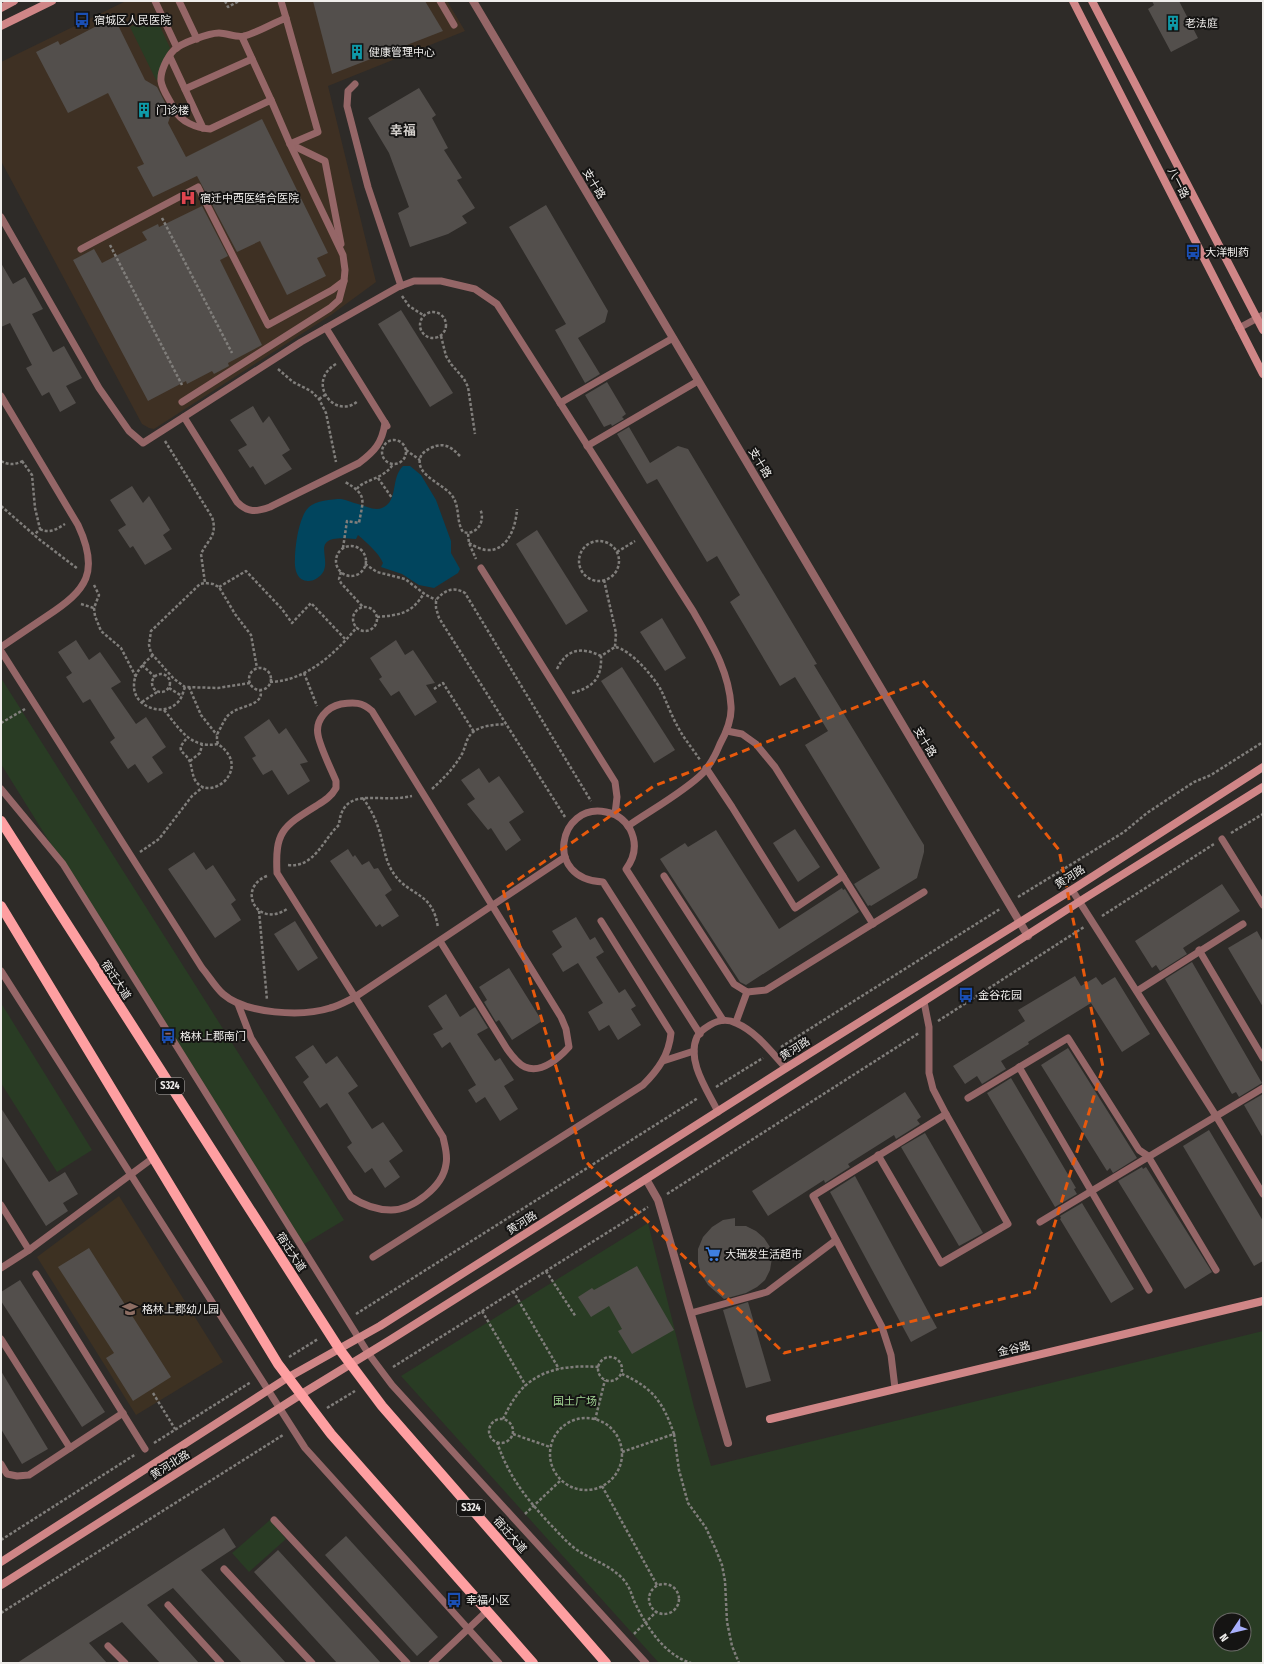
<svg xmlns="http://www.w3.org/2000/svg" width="1264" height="1664" font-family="'Fira Sans Condensed','Noto Sans SC',sans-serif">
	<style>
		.education { fill: #3d3122 }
		.medical { fill: #3e3023 }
		.green { fill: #293c24; fill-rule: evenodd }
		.water { fill: #01455e }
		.building { fill: #534f4c }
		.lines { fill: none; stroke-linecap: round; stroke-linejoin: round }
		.path { stroke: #807e7b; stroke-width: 2.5; stroke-dasharray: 3 2; stroke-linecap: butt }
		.lane { stroke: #956667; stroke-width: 7 }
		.street { stroke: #956667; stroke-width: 8 }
		.secondary { stroke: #d08687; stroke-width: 8 }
		.primary { stroke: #fe9fa1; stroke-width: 10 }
		.marked { fill: none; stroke: #e8590c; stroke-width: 3; stroke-dasharray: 8 5; stroke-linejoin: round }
		.labels { text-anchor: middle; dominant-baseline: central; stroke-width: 4; stroke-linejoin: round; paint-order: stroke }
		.shield { fill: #151413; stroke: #aeacaa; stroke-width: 1 }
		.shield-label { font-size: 10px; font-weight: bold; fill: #efedeb }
		.poi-label { font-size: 11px; fill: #efedeb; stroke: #151413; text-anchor: start }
		.street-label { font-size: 11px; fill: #efedeb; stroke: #151413 }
		.park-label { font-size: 11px; fill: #a3d695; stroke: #151413 }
		.quarter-label { font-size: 13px; font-weight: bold; fill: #d7d3cf; stroke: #151413 }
	</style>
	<rect width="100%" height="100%" fill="#2e2b28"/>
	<polygon class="education" points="119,1196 223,1362 136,1415 37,1257"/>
	<polygon class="medical" points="126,1 447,1 465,31 328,86 376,282 331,315 154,429 149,428 142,424 1,161 1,62"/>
	<g class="green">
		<polygon points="155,15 170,48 162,64 159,79 156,80 130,27"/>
		<polygon points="1,678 344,1220 301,1246 1,764"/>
		<polygon points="1,1003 92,1150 57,1172 1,1083"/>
		<path d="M 648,1223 L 694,1407 L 711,1466 L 1263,1331 L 1263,1663 L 659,1663 L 401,1376 ZM 1220,1620 L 1244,1620 L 1244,1644 L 1220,1644 Z"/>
		<polygon points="270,1520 286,1539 249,1572 232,1553"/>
	</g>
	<path class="water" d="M 403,466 L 410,466 L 421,475 L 436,500 L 451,541 L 451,553 L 460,569 L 458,573 L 434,588 L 419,585 L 402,574 L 381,567 L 383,563 C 378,552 367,543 358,535 L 356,539 C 302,533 337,560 320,576 C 317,578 314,581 309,581 C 297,582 294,569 295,559 C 295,546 299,516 309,507 C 315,501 332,499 341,499 C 347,500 353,503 358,504 C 365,506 375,511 382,508 C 399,501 390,479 403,466 Z"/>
	<g class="building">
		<polygon points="313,1 425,1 443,31 332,74"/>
		<polygon points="1152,1 1179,1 1198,38 1171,52 1148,9 1154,5"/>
		<polygon points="114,17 145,80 157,87 171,114 168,123 186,157 262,119 328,253 317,258 326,276 287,295 260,241 237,252 197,176 153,197 137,167 144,164 108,93 68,113 36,52 58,41 60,45"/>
		<polygon points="419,88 436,115 432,118 448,148 444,150 462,178 457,180 475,208 462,216 467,223 448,234 410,247 398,213 409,207 389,153 368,118"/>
		<polygon points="546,205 608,311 605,322 578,338 600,374 585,383 555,330 566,324 509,227"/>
		<polygon points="202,206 228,256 220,260 262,345 228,363 229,366 214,374 212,371 187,384 186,381 148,401 73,260 94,249 102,263 147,240 142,232 158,224 159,227"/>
		<polygon points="1,263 13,284 25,277 43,309 32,314 53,352 64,346 82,378 66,386 76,403 60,412 49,392 42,396 26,368 32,365 10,323 1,327"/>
		<polygon points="401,310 453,393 430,407 378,324"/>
		<polygon points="607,382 626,414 622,417 624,419 612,426 611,424 604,427 585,395"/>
		<polygon points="253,406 263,423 269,416 290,450 282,455 292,469 265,485 253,466 250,468 238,450 247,445 230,420"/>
		<polygon points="629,427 650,463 678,446 688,449 817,664 814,665 924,845 924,852 917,878 871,906 870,905 868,906 854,884 880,868 805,745 828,731 795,677 780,686 730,602 740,595 717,556 707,562 657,479 647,484 617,434"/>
		<polygon points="132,486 143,503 149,496 170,530 163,535 172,549 145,565 133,546 130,548 118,530 126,525 110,500"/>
		<polygon points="537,530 588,611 566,625 516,544"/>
		<polygon points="662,618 686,658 665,671 640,632"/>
		<polygon points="76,640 89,660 100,652 121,682 111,688 136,724 146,717 166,747 152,757 163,773 148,783 135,764 128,769 110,742 115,738 90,699 83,703 66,677 72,673 58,652"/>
		<polygon points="396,640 405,655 413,650 435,683 426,685 437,702 415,716 399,691 391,696 379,679 382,677 370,658"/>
		<polygon points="622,667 675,750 654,763 601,681"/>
		<polygon points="269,719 279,734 286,728 308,762 300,764 310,781 288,795 272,770 263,775 252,758 256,756 244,737"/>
		<polygon points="479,768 489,783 499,776 524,812 509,822 521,840 506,851 491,828 488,830 467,804 475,799 461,780"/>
		<polygon points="795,829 820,867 798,882 773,843"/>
		<polygon points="716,830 779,929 842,888 843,890 845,889 859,912 746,985 740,982 660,859 685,843 688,847"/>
		<polygon points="348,849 353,857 355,855 362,865 369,861 374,869 378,868 392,890 385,895 399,916 382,927 380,924 376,927 330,861"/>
		<polygon points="194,852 206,870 213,865 236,900 231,904 241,920 215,938 168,869"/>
		<polygon points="1222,884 1240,911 1183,948 1187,954 1160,971 1156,965 1152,968 1135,941"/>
		<polygon points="576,917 590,940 595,937 604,952 596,957 619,993 625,989 636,1006 631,1009 641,1025 618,1040 609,1025 599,1031 588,1012 603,1003 578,963 563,972 552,954 562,947 552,931"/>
		<polygon points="295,921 318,958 298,971 274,934"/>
		<polygon points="1257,931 1263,942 1263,1007 1228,948"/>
		<polygon points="1192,962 1262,1083 1239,1097 1236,1092 1232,1094 1165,979"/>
		<polygon points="509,968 542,1021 512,1040 499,1020 496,1022 484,1002 487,1000 479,987"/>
		<polygon points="1075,976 1081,986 1096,977 1102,985 1115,977 1150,1034 1122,1052 1091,1003 1028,1042 1029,1044 1001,1061 1006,1069 982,1084 977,1076 965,1084 953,1066 1025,1021 1018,1010"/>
		<polygon points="446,994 460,1017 475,1007 488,1028 477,1034 495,1061 500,1058 514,1080 504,1086 518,1109 500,1121 485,1097 476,1103 468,1090 476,1085 450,1042 442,1048 433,1034 443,1029 428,1006"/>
		<polygon points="313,1045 326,1064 337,1056 358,1086 348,1093 372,1129 383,1122 403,1151 389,1161 400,1177 385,1188 372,1168 365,1173 347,1147 352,1143 327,1103 320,1108 303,1082 309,1077 295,1057"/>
		<polygon points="1068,1048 1137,1158 1113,1173 1110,1168 1107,1171 1041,1065"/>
		<polygon points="1011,1078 1076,1188 1074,1189 1077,1194 1055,1207 987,1093"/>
		<polygon points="905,1092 921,1117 917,1120 920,1124 896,1139 894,1135 848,1164 850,1167 825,1183 824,1180 768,1216 752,1191"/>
		<polygon points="1263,1094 1263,1138 1244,1105"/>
		<polygon points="1,1108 49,1182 65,1172 78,1194 63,1203 68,1211 46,1226 1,1155"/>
		<polygon points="1209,1130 1263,1221 1263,1261 1254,1266 1183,1146"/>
		<polygon points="925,1133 983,1233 959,1246 901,1147"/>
		<polygon points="1142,1167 1143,1169 1146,1167 1212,1272 1185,1289 1118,1181"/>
		<polygon points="855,1176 937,1328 911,1342 830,1192"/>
		<polygon points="1082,1203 1134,1289 1111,1303 1060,1219 1061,1218 1060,1216"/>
		<polygon points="735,1218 735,1226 746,1226 756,1231 764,1238 770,1247 772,1258 770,1270 765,1280 757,1287 746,1293 724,1299 708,1285 701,1274 698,1262 698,1249 703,1237 712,1227 723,1220"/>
		<polygon points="89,1248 171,1377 133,1401 106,1358 114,1353 58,1267"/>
		<polygon points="637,1266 674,1330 632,1354 618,1331 622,1329 609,1306 591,1317 578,1297 592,1288 594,1290"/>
		<polygon points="20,1280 105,1412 82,1427 1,1301 1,1292"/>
		<polygon points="748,1302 771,1381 746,1388 723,1310"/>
		<polygon points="1,1371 48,1449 22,1464 1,1429"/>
		<polygon points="224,1528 236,1547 201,1570 286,1663 242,1663 173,1588 147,1605 199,1663 160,1663 122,1622 89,1643 107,1663 17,1663"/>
		<polygon points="346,1536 438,1637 417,1656 325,1555"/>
		<polygon points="278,1550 381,1663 337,1663 254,1572"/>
	</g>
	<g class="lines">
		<g class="path">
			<polyline points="225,1 228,7 239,1"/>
			<polyline points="162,218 232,353"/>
			<polyline points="110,245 182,385"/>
			<polyline points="402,296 409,306 423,315"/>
			<circle cx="433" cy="325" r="13"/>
			<polyline points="441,336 446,356 451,364 464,379 468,387 475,434"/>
			<path d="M 336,364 C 305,382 335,421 358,401"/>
			<polyline points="278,369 293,382 311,391 319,399 326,413 336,462"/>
			<polyline points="319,399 325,395"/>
			<circle cx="394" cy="452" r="12"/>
			<path d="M 165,441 L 212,517 C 218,536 208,539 201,554 L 205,583"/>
			<polyline points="406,450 420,460"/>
			<path d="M 460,456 C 453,449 447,443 436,446 C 430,448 421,452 420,459 C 416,476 446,485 453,497 C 460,508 456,521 463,532 C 477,536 486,521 480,509"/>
			<path d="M 1,461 C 9,465 14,465 23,461"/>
			<polyline points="22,461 32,475 35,508 40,529 34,535"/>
			<polyline points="378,478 392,498"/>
			<path d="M 357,489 C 362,480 385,479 393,464"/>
			<polyline points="1,506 40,540 78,569"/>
			<path d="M 40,529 C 49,534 57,529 65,524"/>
			<polyline points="468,534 469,543 476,559"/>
			<circle cx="599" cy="561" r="20"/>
			<path d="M 469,543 C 474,546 480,549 486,550 C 508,552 516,526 517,509"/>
			<circle cx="351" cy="561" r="15"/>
			<path d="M 343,548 L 347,521 L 359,523 C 363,500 368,495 345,482"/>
			<polyline points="617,552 635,541"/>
			<polyline points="365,564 377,572 405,579 426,595 436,600"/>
			<polyline points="341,572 339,579 341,583 363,607"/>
			<polyline points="604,580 616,633 615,647"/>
			<polyline points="94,585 99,595 94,608 95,616 101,631 121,648 136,677"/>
			<polyline points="219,587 246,571 282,609 292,623 311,603 346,640"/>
			<polyline points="81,604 94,608"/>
			<circle cx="365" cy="619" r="12"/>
			<path d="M 377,617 C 399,615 412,614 424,593"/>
			<path d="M 153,655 C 144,663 134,672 134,685 C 133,707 163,717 177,703 C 182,699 183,692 185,687"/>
			<polyline points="142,665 155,677"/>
			<circle cx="260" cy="679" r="11"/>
			<path d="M 557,669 C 567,648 582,647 601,656"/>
			<polyline points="304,673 317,706"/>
			<circle cx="161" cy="683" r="9"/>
			<path d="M 270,682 C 306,681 336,653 357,627"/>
			<polyline points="250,683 218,688 185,687 174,679 151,653 149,645 151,631 200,584 205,583 213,584 219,587 235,614 251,635 257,668"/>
			<polyline points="189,687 201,715 217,735"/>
			<polyline points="169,688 182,696"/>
			<polyline points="434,689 443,683 474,732"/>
			<path d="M 572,693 C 593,687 602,679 601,656 L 615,647 C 630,649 654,677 661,690 C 667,703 672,717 679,729 C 685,740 693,749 700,760"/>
			<polyline points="142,702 157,692"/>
			<path d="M 164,710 C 180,729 190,749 218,744 C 254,769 209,804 195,780 C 192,774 192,768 190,762 C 185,750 173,753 188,737"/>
			<polyline points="1,723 25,709"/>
			<path d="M 218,744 C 216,738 217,733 220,729 C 223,723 226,716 231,713 C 239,706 266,705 260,690"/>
			<polyline points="190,761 200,753 202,745"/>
			<path d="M 432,789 C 444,778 454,768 462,754 C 466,746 466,738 473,732 C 482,725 495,725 506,724"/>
			<path d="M 363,798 C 369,807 375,817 378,827 C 384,843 384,860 394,874 C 410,897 433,891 438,928"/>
			<path d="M 565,817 L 439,618 L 436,608 L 436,600 C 445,590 453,586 465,593 L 591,801"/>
			<polyline points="1231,833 1263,814"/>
			<polyline points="140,852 159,839 192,796 203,787"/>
			<path d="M 288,865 C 315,868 323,839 339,825 C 342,789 372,800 397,798 C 402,798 407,797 412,796"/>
			<path d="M 267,876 C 236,888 257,929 287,909"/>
			<polyline points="1018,897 1124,832 1147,813 1194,782 1211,775 1263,742"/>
			<polyline points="259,911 267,1000"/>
			<polyline points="1102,916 1214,844"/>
			<polyline points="938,1021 1084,927"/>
			<polyline points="781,1047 1000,909"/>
			<polyline points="716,1087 763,1058"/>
			<polyline points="667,1194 919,1033"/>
			<polyline points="546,1271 576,1317"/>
			<polyline points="513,1291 559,1369"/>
			<polyline points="482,1311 526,1386"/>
			<polyline points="356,1314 698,1098"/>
			<circle cx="610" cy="1369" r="12"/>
			<polyline points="289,1357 318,1339"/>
			<polyline points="393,1367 648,1207"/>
			<polyline points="153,1393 175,1429"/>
			<polyline points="327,1408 355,1391"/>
			<circle cx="586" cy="1454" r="36"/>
			<path d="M 503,1419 C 508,1409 513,1399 521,1390 C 541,1368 570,1365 599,1367"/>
			<circle cx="501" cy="1431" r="12"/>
			<polyline points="595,1420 605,1380"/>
			<polyline points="513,1434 550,1447"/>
			<polyline points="674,1434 679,1470 688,1503 706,1528 716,1550 722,1565 725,1581 727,1622 732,1646 739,1663"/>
			<path d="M 497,1442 C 508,1475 525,1497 549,1523 C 558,1532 566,1542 577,1550 C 592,1560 610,1565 623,1579 C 631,1588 631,1595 636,1605 C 648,1629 665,1655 691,1663"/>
			<polyline points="154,1443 251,1382"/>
			<path d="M 622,1452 L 674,1434 C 663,1402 653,1388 622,1374"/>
			<polyline points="602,1486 657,1585"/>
			<polyline points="525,1514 561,1480"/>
			<polyline points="1,1540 136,1454"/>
			<circle cx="664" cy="1599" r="15"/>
			<polyline points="1,1613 283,1435"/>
			<polyline points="634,1634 656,1612"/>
		</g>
		<g class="lane">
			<polyline points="155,1 177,48"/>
			<polyline points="179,1 197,39"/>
			<polyline points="281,1 286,18"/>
			<polyline points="440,1 454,25"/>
			<polyline points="242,37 271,100"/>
			<polyline points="170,57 203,128"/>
			<polyline points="355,84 348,91 347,106 368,187 401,286"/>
			<polyline points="185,89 252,59"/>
			<polyline points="290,144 325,161 341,244"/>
			<path d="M 1,217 L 99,388 L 129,431 L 143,443 L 301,342 L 398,287 L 414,281 L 441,281 L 475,289 L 497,304 L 693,611 C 710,641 729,670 731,706 C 732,719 726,733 720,744 C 716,754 710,765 703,773 C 684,792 651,810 628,826"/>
			<path d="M 81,249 L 198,187 L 268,325 L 332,290 L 344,281 L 345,270 L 343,255 L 290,144 L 271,100 L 210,129 C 196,128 181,122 174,109 C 170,100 162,90 161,81 C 160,72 167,57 174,50 C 181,43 209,33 219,33 C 227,33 237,38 244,36 C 257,33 273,23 286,18 L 318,132 L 290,144"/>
			<polyline points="326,328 387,426"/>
			<polyline points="1239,328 1263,315"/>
			<path d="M 1,396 L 78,525 C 100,572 87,590 47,616 C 32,626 16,637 1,647"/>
			<polyline points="182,402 330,308 339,300 344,281"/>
			<polyline points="560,403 673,338"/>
			<path d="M 184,417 L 237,502 C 248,513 256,512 270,507 L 359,463 C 375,451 382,443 385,423"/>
			<polyline points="587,446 698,381"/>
			<polyline points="481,568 615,782 617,797 615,814"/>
			<path d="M 1,651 L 202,968 C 209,976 215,987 223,994 C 246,1014 302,1017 330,1008 C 338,1006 347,1001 355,997 L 565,857"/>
			<polyline points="706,768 732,807 795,908 843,876 775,767 756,744 742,734 727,731"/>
			<polyline points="1,789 63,864 368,1353 392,1385 646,1663"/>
			<polyline points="1222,839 1263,905"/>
			<polyline points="664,876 734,984 747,992 766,990 924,892"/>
			<polyline points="843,876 873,924"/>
			<polyline points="1072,890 1216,1116 1263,1194"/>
			<polyline points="1199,950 1263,1058"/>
			<polyline points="1,971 305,1448 499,1663"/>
			<polyline points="1137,991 1243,924"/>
			<path d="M 238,1004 L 251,1038 L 351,1197 C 363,1205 375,1210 391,1210 C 412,1210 443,1187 446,1164 C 448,1155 445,1147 443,1137 L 277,873 C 275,832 282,827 316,806 C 324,801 331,797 336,788 L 336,781 C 331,769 320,747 318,735 C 315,720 327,707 341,704 C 354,702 362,702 372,711 L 561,1017 L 566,1029 L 569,1047 C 559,1058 542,1074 525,1067 C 518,1064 512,1056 507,1049 L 440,941"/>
			<polyline points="736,1022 747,992"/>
			<path d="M 700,1034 L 603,882 C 543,880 558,802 606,812 C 616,814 625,820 630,829 C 637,843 635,857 626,869 L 723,1020"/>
			<polyline points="663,1061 694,1051"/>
			<polyline points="1019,1067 1149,1290"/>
			<polyline points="968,1098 1068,1038 1139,1150 1148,1156 1216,1270"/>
			<path d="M 718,1112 C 708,1091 686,1061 697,1037 C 699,1032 705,1028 710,1025 C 718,1020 728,1019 736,1023 C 757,1032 771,1052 786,1068"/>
			<polyline points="878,1155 941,1263 1008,1224 946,1114 933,1089 929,1073 929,1027 924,1002"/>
			<polyline points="1,1205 29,1250"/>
			<polyline points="1040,1222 1263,1088"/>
			<path d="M 373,1257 L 643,1085 C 658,1070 669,1055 671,1033 L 601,921"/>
			<polyline points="1,1268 29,1250 153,1158"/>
			<polyline points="36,1274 145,1449"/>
			<polyline points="691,1313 767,1292 836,1240"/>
			<polyline points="1,1339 70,1448"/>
			<polyline points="895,1388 891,1355 882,1327 813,1196 946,1114"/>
			<polyline points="1,1464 7,1474 17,1476 29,1475 123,1413"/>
			<polyline points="274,1520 407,1663"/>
			<polyline points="224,1569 312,1663"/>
			<polyline points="168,1605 221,1663"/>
			<polyline points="108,1646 125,1663"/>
			<polyline points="432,1663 487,1611"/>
		</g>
		<g class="street">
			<polyline points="473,1 1028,936"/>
			<polyline points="646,1179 658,1200 728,1443"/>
		</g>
		<g class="secondary">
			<polyline points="1073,1 1263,374"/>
			<polyline points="1092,1 1263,330"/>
			<polyline points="1,8 14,1"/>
			<polyline points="1,26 52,1"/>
			<polyline points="770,1419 1263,1301"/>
			<polyline points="1,1562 287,1378 380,1326 786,1068 1078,886 1263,767"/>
			<polyline points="1,1585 300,1395 390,1340 646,1179 1085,898 1263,787"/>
		</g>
		<g class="primary">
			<polyline points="1,821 340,1350 382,1406 606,1663"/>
			<polyline points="1,906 278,1364 331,1434 533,1663"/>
		</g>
	</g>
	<path class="marked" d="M 923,681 L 1059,850 L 1103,1067 L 1034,1291 L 784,1353 L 584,1160 L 503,890 L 654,786 Z"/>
	<defs>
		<symbol id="bus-bare" viewBox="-9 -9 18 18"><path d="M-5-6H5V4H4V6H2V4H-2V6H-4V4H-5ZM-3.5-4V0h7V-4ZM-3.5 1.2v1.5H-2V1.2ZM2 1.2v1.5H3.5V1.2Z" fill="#1a4fb4" stroke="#151413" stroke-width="2.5" paint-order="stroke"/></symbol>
		<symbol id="building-bare" viewBox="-9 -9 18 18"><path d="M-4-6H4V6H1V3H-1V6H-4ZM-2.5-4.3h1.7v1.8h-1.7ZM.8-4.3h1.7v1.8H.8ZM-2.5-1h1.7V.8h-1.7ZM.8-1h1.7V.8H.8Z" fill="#0f9aa8" stroke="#151413" stroke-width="2.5" paint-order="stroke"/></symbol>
		<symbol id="hospital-bare" viewBox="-9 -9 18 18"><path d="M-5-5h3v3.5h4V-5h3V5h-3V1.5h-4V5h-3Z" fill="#e0444e" stroke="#151413" stroke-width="2.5" paint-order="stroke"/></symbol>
		<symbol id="supermarket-bare" viewBox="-9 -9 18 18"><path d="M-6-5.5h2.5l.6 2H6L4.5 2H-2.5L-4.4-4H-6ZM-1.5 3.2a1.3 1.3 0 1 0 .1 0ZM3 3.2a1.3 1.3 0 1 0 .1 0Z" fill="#3f7fe0" stroke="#151413" stroke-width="2.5" paint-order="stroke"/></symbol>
		<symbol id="school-bare" viewBox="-9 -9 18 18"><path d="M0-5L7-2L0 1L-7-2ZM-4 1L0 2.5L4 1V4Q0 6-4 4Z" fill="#8d6e63" stroke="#151413" stroke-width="2.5" paint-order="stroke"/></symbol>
	</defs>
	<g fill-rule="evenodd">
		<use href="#bus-bare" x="71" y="9" width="22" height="22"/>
		<use href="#building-bare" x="1162" y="12" width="22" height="22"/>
		<use href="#building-bare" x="346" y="41" width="22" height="22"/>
		<use href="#building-bare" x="133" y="99" width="22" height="22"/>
		<use href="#hospital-bare" x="177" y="187" width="22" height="22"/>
		<use href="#bus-bare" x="1182" y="241" width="22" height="22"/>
		<use href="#bus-bare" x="955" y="984" width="22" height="22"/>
		<use href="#bus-bare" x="157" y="1025" width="22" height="22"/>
		<use href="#supermarket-bare" x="702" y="1243" width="22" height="22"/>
		<use href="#school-bare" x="119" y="1298" width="22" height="22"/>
		<use href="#bus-bare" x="443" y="1589" width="22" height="22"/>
	</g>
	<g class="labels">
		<g class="shield">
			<rect x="156" y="1078" width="28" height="16" rx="3"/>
			<rect x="457" y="1500" width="28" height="16" rx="3"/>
		</g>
		<g class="shield-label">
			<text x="170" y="1086">S324</text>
			<text x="471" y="1508">S324</text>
		</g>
		<g class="poi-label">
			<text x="94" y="20">宿城区人民医院</text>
			<text x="1185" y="23">老法庭</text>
			<text x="369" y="52">健康管理中心</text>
			<text x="156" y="110">门诊楼</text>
			<text x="200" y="198">宿迁中西医结合医院</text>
			<text x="1205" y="252">大洋制药</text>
			<text x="978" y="995">金谷花园</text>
			<text x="180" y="1036">格林上郡南门</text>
			<text x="725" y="1254">大瑞发生活超市</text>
			<text x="142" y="1309">格林上郡幼儿园</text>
			<text x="466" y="1600">幸福小区</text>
		</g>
		<g class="street-label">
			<text transform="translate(1178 183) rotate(63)">八一路</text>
			<text transform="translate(594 184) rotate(59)">支十路</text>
			<text transform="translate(760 463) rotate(59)">支十路</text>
			<text transform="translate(925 742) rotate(59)">支十路</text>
			<text transform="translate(1070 877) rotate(-32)">黄河路</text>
			<text transform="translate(116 980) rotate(57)">宿迁大道</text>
			<text transform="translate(795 1049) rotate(-32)">黄河路</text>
			<text transform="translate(522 1223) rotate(-32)">黄河路</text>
			<text transform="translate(291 1252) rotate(57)">宿迁大道</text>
			<text transform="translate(1014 1349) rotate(-13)">金谷路</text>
			<text transform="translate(170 1465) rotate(-32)">黄河北路</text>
			<text transform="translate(510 1535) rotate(49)">宿迁大道</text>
		</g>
		<g class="park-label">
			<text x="575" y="1401">国土广场</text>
		</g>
		<g class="quarter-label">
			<text x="403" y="130">幸福</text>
		</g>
	</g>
	<rect width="1264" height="1664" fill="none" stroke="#efedeb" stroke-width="4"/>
	<g transform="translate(1232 1632) rotate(235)"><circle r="19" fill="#151413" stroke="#6c6b69"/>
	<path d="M0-3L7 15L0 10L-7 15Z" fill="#a9b0fc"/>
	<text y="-6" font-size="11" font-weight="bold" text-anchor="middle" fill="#efedeb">N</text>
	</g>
</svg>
